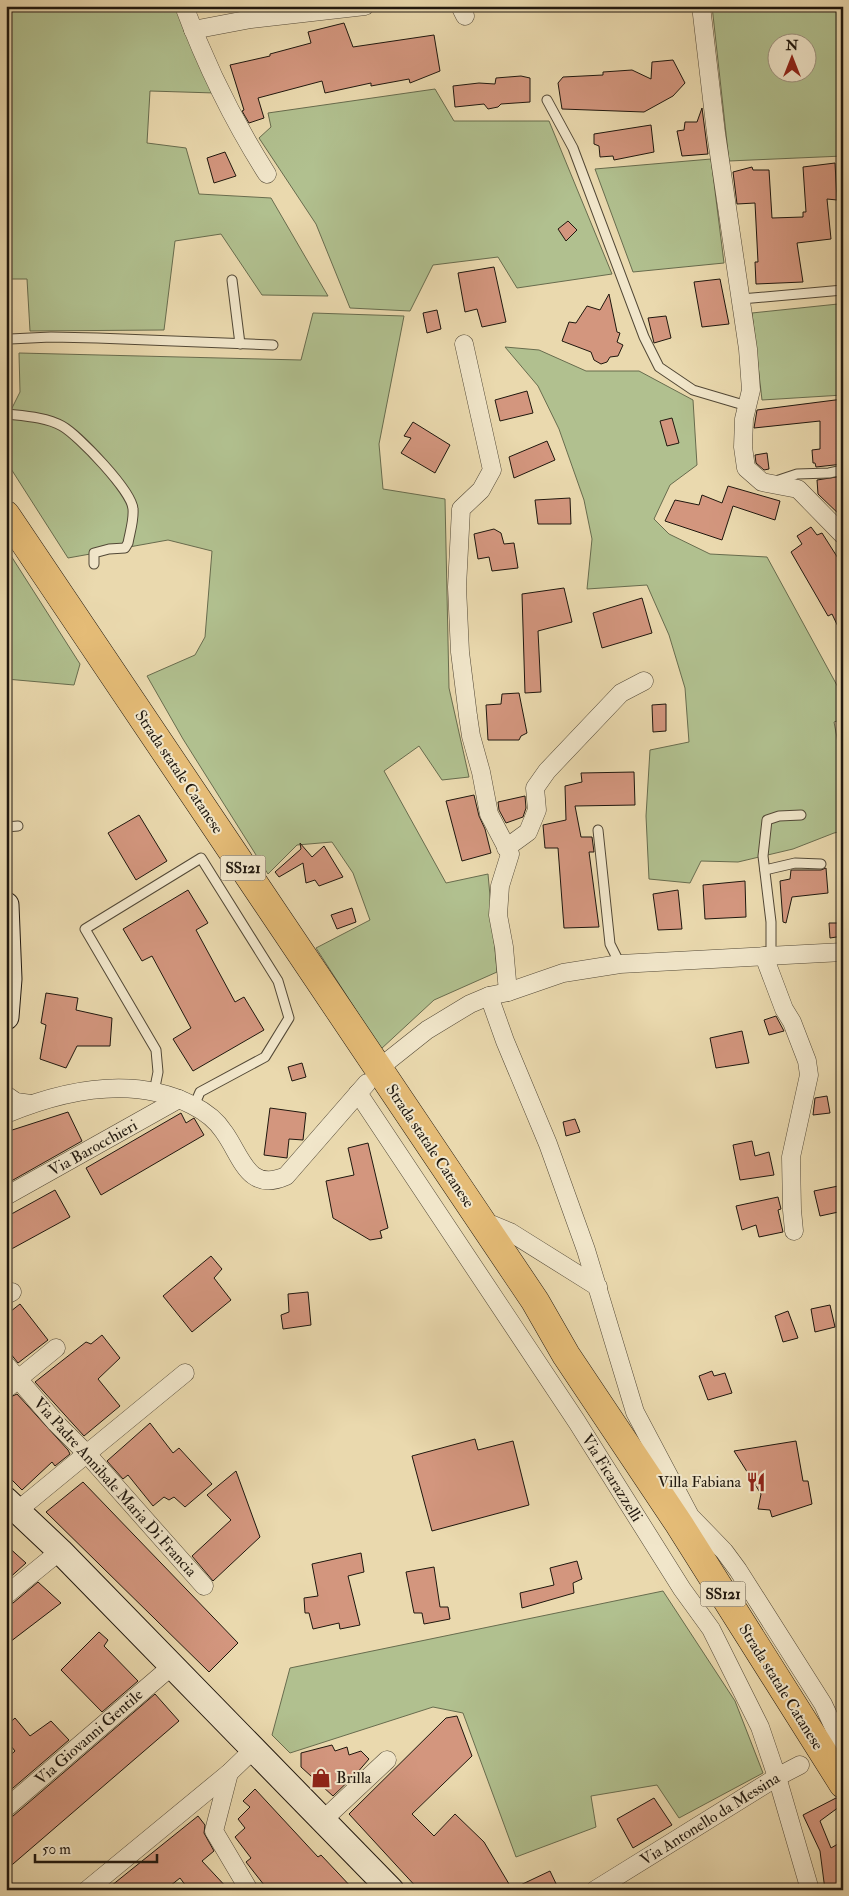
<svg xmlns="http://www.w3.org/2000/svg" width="849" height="1896" font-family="'IM FELL Double Pica',serif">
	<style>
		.green { fill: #b1c08f; stroke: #686c4e; fill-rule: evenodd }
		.building { fill: #d3967e; stroke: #1f170e }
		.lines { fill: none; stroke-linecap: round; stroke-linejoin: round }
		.lane-casing { stroke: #524836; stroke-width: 11 }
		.street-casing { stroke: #524836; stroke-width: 19 }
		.secondary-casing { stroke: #1f170e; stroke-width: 27 }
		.primary-casing { stroke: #1f170e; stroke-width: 29 }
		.lane { stroke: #f1e6ca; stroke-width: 9 }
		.street { stroke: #f1e6ca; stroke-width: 18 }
		.secondary { stroke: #f1e6ca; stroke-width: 25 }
		.primary { stroke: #e5bc77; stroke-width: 28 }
		.labels { text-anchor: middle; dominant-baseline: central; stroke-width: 4; stroke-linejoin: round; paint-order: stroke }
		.shield { fill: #f1e6ca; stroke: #5e5546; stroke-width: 1 }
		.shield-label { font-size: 15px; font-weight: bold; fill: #1f170e }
		.street-label { font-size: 16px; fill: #1f170e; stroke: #f1e6ca }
		.poi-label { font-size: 16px; fill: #1f170e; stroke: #f1e6ca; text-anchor: end }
	</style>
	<rect width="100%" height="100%" fill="#ead9ae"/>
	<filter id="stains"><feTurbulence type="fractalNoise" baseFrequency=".004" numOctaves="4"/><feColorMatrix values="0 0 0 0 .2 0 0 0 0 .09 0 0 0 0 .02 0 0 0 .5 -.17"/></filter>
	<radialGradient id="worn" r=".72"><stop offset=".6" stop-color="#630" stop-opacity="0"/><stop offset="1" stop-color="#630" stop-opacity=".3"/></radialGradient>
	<g class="green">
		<polygon points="6,6 179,6 215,93 150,91 147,143 186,148 199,194 271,198 328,296 262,295 221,234 175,241 164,330 30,331 27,279 6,279"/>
		<path d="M 712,6 L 843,6 L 843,156 L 729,161 ZM 806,42 L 806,72 L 776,72 L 776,42 Z"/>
		<polygon points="435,89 454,121 549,121 612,274 517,288 498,257 433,265 410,311 350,308 316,224 259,138 271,127 268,113"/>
		<polygon points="711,159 724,263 633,272 595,169"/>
		<polygon points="838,304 843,360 843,395 762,400 752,313"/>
		<polygon points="313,313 404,316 379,444 383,489 445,499 449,688 469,777 442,780 419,746 384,771 446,883 488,874 497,972 434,1000 381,1049 316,948 370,920 353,873 332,842 297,845 268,874 183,739 147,676 195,655 205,637 212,551 168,540 68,558 6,461 6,420 20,392 19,353 301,360"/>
		<polygon points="505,347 539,350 586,371 639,371 693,400 697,465 670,485 654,519 669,534 710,554 767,557 839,689 843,691 843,719 834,722 839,748 843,753 843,831 834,833 793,849 738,862 701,861 690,883 649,879 646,816 650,750 689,742 685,688 669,635 647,585 587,589 592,539 584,500 559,429 538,386"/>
		<polygon points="6,548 80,664 74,685 6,679"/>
		<polygon points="663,1591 735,1701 763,1773 679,1818 657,1785 591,1796 596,1827 516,1857 463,1713 433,1707 290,1753 272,1735 290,1668"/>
	</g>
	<g class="building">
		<polygon points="344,23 353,47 434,35 440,71 410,83 409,79 371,86 371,83 325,93 322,81 258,98 264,118 249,123 242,111 244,110 230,65 270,56 270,54 311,43 308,32"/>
		<polygon points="673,60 685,83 673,96 644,112 562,109 558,83 563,77 603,75 603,72 632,70 651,79 652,62"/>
		<polygon points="521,76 530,78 530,102 501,104 498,107 488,109 484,104 455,107 453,86 479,83 495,84 496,78"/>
		<polygon points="702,108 708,154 682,156 677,131 684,130 685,122 697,122"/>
		<polygon points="651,125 654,152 614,160 613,156 600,157 599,146 594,144 594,134"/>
		<polygon points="225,152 236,176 214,183 207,158"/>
		<polygon points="835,163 837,200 827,199 831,239 797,243 803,282 756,284 755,262 758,262 755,203 737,204 733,172 752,167 753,170 769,170 772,218 803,217 803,212 806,212 803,167"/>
		<polygon points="568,221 577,230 566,241 558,229"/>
		<polygon points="494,267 506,322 482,327 477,309 465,312 458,273"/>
		<polygon points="720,279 729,324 702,327 694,282"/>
		<polygon points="609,294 617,332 620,333 617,342 623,345 618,356 610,357 607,362 601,364 594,360 591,352 562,341 569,322 576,323 587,306 600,310"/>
		<polygon points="437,310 441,329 427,333 423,313"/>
		<polygon points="666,316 671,338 654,343 648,318"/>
		<polygon points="527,391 533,413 500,421 495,400"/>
		<polygon points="843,399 843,464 816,467 815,463 813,463 812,450 820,449 820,421 754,428 757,410"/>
		<polygon points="672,418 679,443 667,446 660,421"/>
		<polygon points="413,422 450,445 435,473 401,453 411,438 404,436"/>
		<polygon points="547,441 555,460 514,478 509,457"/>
		<polygon points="767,453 769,469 764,470 756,463 755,455"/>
		<polygon points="843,476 843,518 818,494 817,480"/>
		<polygon points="728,486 780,501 775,520 733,506 722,540 665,521 675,500 699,505 702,495 722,503"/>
		<polygon points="570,498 571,524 538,524 535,500"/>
		<polygon points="811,527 817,535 822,533 843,566 843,637 832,614 828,616 791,552 802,544 797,536"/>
		<polygon points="494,529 501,533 504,544 514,543 518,568 492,571 489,557 478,559 474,534"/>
		<polygon points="564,588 572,622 538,631 541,692 525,693 522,594"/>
		<polygon points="642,598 652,633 602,648 593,613"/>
		<polygon points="519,693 527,733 521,736 519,740 488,740 486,705 501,704 502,694"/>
		<polygon points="666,704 666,731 653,732 652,705"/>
		<polygon points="634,772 635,805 575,806 581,837 592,837 594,852 589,852 599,927 564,928 558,848 545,848 543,825 566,820 565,786 582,782 581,773"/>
		<polygon points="474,795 479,816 485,829 491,853 462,861 446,801"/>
		<polygon points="525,796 526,808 523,817 506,823 499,810 498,802"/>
		<polygon points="139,815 167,861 136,880 108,833"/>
		<polygon points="300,843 312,857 324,846 343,877 319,886 315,880 306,883 303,863 279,877 275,872 301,849"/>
		<polygon points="826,868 828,893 792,897 786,923 783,922 780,881 790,879 791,870 821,870"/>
		<polygon points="745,881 746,917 705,919 703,885"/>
		<polygon points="188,890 208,923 196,930 235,1002 244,997 264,1030 193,1071 173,1039 191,1028 152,956 142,961 123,929"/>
		<polygon points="678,890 682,929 658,930 653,894"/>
		<polygon points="352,908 356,922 337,929 331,915"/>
		<polygon points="829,923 843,923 843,936 830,938"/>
		<polygon points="46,993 78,998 76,1010 112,1018 110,1046 77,1046 66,1068 40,1059 46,1025 41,1023"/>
		<polygon points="776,1016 784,1031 769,1035 764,1020"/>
		<polygon points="742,1031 749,1063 716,1068 710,1038"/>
		<polygon points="302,1063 306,1077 292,1081 288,1067"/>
		<polygon points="827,1096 830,1113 813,1115 815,1098"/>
		<polygon points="270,1108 306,1113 303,1140 289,1139 287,1158 264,1155"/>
		<polygon points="68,1112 82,1141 6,1184 6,1132"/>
		<polygon points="181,1113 186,1123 194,1118 204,1135 101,1195 86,1168"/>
		<polygon points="575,1119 580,1132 566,1136 563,1122"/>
		<polygon points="752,1141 755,1156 769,1152 774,1175 740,1180 733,1145"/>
		<polygon points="368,1143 388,1228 380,1231 382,1238 370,1240 333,1218 326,1181 354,1175 348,1148"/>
		<polygon points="843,1185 843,1211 820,1216 814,1191"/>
		<polygon points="55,1190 70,1217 6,1252 6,1217"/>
		<polygon points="778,1197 781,1209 778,1210 783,1232 759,1237 756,1225 742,1230 736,1206"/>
		<polygon points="211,1256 222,1269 214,1278 231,1300 192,1332 163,1296"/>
		<polygon points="308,1292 311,1325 283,1329 281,1315 289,1312 288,1294"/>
		<polygon points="20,1304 48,1340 18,1363 6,1348 6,1315"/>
		<polygon points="830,1305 835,1327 815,1332 811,1309"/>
		<polygon points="788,1311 798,1338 783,1342 775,1316"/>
		<polygon points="102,1335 120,1358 98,1379 120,1406 84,1436 35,1382 86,1342 91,1344"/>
		<polygon points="712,1371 714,1376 725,1373 732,1393 708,1400 699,1376"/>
		<polygon points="17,1394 68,1450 70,1454 55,1466 52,1462 22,1490 6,1474 6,1399"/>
		<polygon points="150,1423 173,1453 179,1448 212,1484 185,1507 174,1497 169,1500 164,1497 153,1506 128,1475 123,1479 107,1461"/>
		<polygon points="475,1439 478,1450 513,1441 529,1505 432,1531 412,1456"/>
		<polygon points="796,1441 803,1481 808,1481 812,1504 772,1517 770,1510 758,1509 761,1494 734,1451"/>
		<polygon points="236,1471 260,1537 213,1581 192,1556 231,1520 207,1495"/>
		<polygon points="83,1482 238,1643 209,1672 46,1512"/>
		<polygon points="6,1545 26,1563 6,1581"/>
		<polygon points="361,1553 364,1572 348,1576 360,1625 340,1629 339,1623 313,1629 309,1613 305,1613 304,1598 318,1596 312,1564"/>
		<polygon points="577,1561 582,1579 573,1583 574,1593 522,1608 520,1593 554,1585 550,1568"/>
		<polygon points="434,1567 440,1607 448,1607 450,1619 424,1624 422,1613 414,1613 406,1572"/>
		<polygon points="38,1582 61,1603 6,1645 6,1605 13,1603"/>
		<polygon points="99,1632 108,1640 104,1646 138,1681 102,1712 61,1670"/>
		<polygon points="155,1694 179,1721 6,1870 6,1818 13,1816"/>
		<polygon points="457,1716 472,1756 412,1814 434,1836 455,1814 484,1842 512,1889 550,1871 559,1890 419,1890 349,1814 446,1718"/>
		<polygon points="15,1718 30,1736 51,1721 69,1740 6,1794 6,1759 15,1751 6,1740 6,1726"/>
		<polygon points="332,1745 335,1751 347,1747 349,1755 361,1751 369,1759 356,1774 333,1796 301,1767 301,1753"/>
		<polygon points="255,1789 318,1857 321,1855 354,1890 268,1890 246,1862 251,1858 235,1837 245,1828 238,1819 250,1807 243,1801"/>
		<polygon points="654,1798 672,1825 633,1848 617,1819"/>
		<polygon points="836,1798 843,1799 843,1804 820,1821 831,1848 843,1841 843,1890 825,1890 820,1851 803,1815"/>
		<polygon points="198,1816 205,1825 204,1833 214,1851 202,1861 229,1890 189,1890 180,1878 165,1890 106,1890"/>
	</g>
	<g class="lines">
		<defs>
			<g id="lane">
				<polyline points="547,100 573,148 644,337 659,367 693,390 747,406"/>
				<polyline points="232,280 240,344"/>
				<polyline points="741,299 843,290"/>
				<polyline points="6,341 10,339 51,337 97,338 273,345"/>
				<path d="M 6,414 C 24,416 46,417 62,426 C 78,435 132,491 133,509 C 134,520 130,532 128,543 L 125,548 L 109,549 L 94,553 L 94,564"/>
				<polyline points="776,481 797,474 829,473 843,470"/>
				<polyline points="6,827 18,826"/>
				<polyline points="598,830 610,944 620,964"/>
				<polyline points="765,870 795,863 821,864"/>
				<polyline points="771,956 771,922 763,856 767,820 779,816 801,815"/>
				<polyline points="154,1092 158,1072 156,1050 85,929 201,858 278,981 289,1018 265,1057 200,1092 194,1106"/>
			</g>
			<g id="street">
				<path d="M 184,6 C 207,68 232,119 267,174"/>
				<polyline points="460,6 465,16"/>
				<polyline points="701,6 716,133 748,349 751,390 744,419 743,447 746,468 762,482 798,489 843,535"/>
				<polyline points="193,30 251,19 365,6"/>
				<polyline points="464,344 492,470 481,490 461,509 457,587 460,652 468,716 471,736 481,772 489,814 510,854 500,886 498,915 504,947 508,992"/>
				<polyline points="506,848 528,832 537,810 535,788 547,771 621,693 644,681"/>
				<polyline points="764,956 784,1009 792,1022 807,1061 809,1075 791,1157 792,1210 794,1231"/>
				<polyline points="489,996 505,1041 548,1144 586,1250 635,1412 690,1516 724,1551 738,1570 823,1704 836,1732 835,1744"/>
				<polyline points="388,1061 427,1030 470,1004 489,996 508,992 563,973 620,964 843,952"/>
				<polyline points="358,1093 577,1422 682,1589 711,1629 760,1727 777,1777 810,1890"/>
				<polyline points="6,1095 16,1102 31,1104"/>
				<path d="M 6,1114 C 64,1090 133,1075 192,1105 C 204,1111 217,1121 224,1132 C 242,1157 248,1193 286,1176 L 367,1083"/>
				<polyline points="6,1196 179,1099"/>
				<polyline points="481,1220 510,1232 598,1287"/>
				<polyline points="6,1295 12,1292"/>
				<polyline points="6,1365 56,1423 87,1454 204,1586"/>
				<polyline points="6,1389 56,1348"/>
				<polyline points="17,1511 185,1373"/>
				<polyline points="6,1595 60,1551"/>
				<polyline points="229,1773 214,1831 249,1890"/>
				<polyline points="6,1808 172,1666"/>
				<polyline points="323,1820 387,1760"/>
				<polyline points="87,1890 229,1773 254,1749"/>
				<polyline points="595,1890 777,1777 800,1765"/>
			</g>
			<g id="secondary">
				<polyline points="6,905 9,979 6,1017"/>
				<polyline points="6,1500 60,1551 391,1890"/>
			</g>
			<polyline id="primary" points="6,515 535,1301 566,1355 679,1524 843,1784"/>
		</defs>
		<use href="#lane" class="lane-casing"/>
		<use href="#street" class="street-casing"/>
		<use href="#secondary" class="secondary-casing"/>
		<use href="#primary" class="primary-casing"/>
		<use href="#lane" class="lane"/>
		<use href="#street" class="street"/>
		<use href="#secondary" class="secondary"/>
		<use href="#primary" class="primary"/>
	</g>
	<defs>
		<symbol id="restaurant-bare" viewBox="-9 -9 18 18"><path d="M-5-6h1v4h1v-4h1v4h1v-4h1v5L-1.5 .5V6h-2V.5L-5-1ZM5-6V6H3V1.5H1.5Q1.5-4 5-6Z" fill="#8f2418" stroke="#f1e6ca" stroke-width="2.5" paint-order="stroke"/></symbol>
		<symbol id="shop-bare" viewBox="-9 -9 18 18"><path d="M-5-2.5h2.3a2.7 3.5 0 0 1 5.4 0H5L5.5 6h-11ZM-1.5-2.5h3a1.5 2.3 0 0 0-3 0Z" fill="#8f2418" stroke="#f1e6ca" stroke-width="2.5" paint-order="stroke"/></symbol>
	</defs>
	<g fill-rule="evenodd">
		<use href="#restaurant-bare" x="742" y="1468" width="28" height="28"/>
		<use href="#shop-bare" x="307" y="1764" width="28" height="28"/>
	</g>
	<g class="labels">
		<g class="shield">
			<rect x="220.5" y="855.5" width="45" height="25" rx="4"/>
			<rect x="700.5" y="1581.5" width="45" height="25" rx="4"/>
		</g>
		<g class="shield-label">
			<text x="243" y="868">SS121</text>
			<text x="723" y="1594">SS121</text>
		</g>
		<g class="street-label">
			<text transform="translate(179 772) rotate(56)">Strada statale Catanese</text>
			<text transform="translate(430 1146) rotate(56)">Strada statale Catanese</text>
			<text transform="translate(93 1148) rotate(-29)">Via Barocchieri</text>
			<text transform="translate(612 1478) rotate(58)">Via Ficarazzelli</text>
			<text transform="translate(115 1487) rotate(48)">Via Padre Annibale Maria Di Francia</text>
			<text transform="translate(781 1687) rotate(58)">Strada statale Catanese</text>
			<text transform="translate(89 1737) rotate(-41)">Via Giovanni Gentile</text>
			<text transform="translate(710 1819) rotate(-32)">Via Antonello da Messina</text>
		</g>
		<g class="poi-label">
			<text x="741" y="1482">Villa Fabiana</text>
			<text x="336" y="1778" text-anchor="start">Brilla</text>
		</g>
	</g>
	<rect width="849" height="1896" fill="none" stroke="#ead9ae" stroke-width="25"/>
	<rect x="8" y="8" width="834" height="1881" fill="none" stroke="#1f170e" stroke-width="2.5"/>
	<rect x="12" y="12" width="824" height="1871" fill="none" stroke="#1f170e"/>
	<g transform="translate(792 58)"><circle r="24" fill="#f1e6ca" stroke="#9d937f"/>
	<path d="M0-4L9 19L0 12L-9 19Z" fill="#8f2418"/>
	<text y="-8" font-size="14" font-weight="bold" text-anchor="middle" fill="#1f170e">N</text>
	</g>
	<path d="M35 1854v8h122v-8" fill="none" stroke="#1f170e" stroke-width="2.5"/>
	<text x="42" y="1854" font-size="15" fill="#1f170e" stroke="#f1e6ca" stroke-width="4" paint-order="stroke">50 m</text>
	<rect width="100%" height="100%" filter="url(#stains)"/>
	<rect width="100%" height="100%" fill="url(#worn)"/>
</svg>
